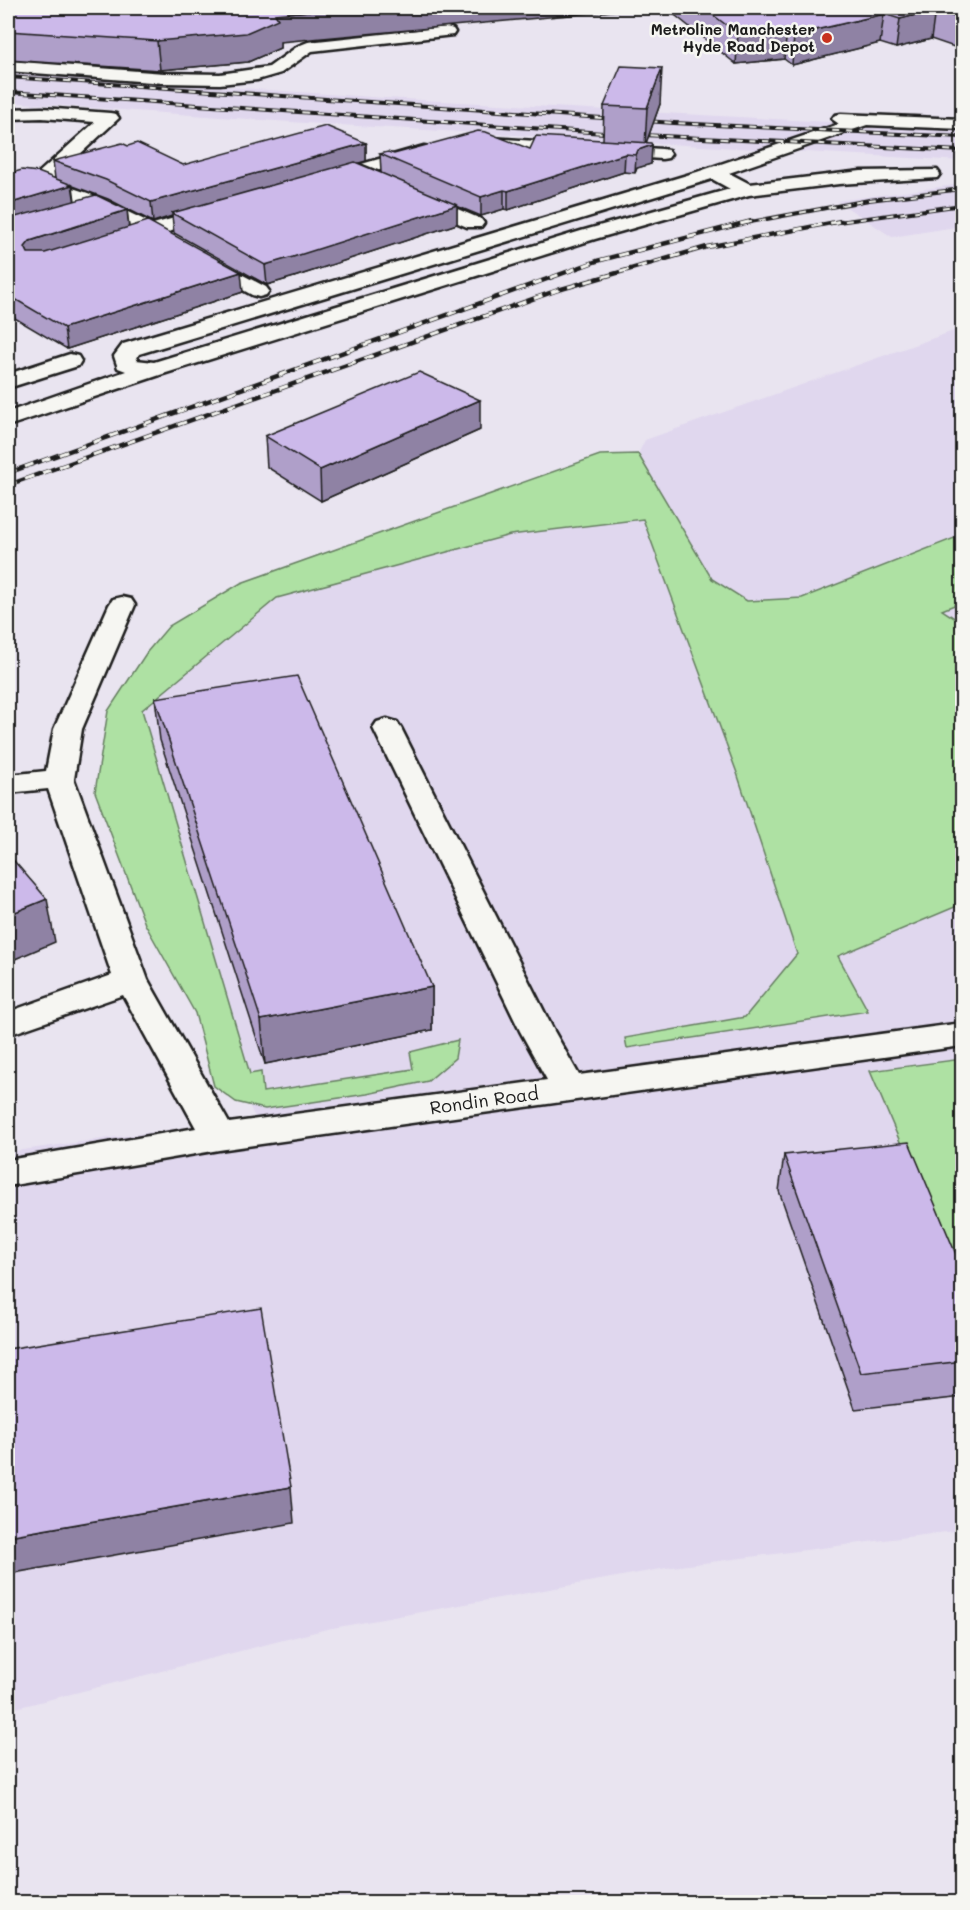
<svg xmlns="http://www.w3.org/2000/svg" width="970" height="1910" font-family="Mali,sans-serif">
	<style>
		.built { fill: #e0d7ee }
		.green { fill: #aee1a3; stroke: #657e60; stroke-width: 1.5 }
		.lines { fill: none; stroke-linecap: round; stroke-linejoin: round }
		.minor-casing { stroke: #1c1c1c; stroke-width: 5 }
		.minor { fill: #f6f6f2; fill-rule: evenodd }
		.rail-far1-casing { stroke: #1c1c1c; stroke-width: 4 }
		.rail-casing { stroke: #1c1c1c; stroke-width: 4.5 }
		.rail-far1 { stroke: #f6f6f2; stroke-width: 2; stroke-dasharray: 7; stroke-linecap: butt }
		.rail { stroke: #f6f6f2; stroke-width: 3; stroke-dasharray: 9; stroke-linecap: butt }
		.wall { fill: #af9fc9; stroke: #1c1c1c; stroke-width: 1.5 }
		.shaded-wall { fill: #8f82a4; stroke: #1c1c1c; stroke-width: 1.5 }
		.building { fill: #ccb9ea; stroke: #1c1c1c; stroke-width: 1.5 }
		.poi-dot { fill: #c8321e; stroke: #f6f6f2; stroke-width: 2 }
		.labels { text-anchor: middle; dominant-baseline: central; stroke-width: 5; stroke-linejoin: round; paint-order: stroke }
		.far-poi-label { font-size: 15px; font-weight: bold; fill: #1c1c1c; stroke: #f6f6f2; text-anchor: end }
		.street-label { font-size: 18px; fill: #1c1c1c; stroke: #f6f6f2 }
	</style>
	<rect width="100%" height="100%" fill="#e9e4f0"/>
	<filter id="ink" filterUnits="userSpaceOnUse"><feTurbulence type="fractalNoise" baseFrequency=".0167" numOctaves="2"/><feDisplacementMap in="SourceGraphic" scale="12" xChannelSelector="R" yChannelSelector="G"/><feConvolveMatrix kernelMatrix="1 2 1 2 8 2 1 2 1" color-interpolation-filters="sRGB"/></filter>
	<g filter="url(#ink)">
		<g class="built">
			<polygon points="8,72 385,98 962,129 962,161 305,123 8,102"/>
			<polygon points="962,184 962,226 892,237 837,201"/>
			<polygon points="962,328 962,1530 672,1567 327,1629 8,1710 8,1152 255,1118 183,959 123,691 147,652 169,626 241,583 600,455 638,454 645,440"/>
		</g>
		<g class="green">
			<polygon points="638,454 712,579 747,601 802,598 962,535 962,602 942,610 962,623 962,904 838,956 868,1011 627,1048 625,1038 745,1017 797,954 737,773 643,519 510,535 277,598 142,710 250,1074 261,1072 263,1092 413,1069 410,1052 458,1040 455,1058 428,1081 367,1094 265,1109 236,1102 214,1086 195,1013 145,924 95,792 108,711 147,652 169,626 241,583 600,455"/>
			<polygon points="962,1059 962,1288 870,1071"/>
		</g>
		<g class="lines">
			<defs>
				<g id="minor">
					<polygon points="447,27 453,29 455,32 453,35 312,51 281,73 257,80 220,84 164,83 8,71 8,61 164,73 220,74 269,67 298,46 308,42"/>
					<polygon points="42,108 110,113 116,114 119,118 51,181 88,193 153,224 217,206 224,208 227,212 224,216 151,237 58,195 8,183 8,173 34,177 95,122 42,118 8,119 8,109"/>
					<path d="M 841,114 L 962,119 L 962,129 L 867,125 L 729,173 L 750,184 L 861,171 L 937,170 L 940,174 L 937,178 L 839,184 L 749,195 L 595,239 L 163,374 L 8,426 L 8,412 L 126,371 L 118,368 L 114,356 L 123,344 L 697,172 L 839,124 L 832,119 L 835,115 ZM 712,179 L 730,189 L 581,231 L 154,362 L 136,360 L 139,354 Z"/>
					<polygon points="475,137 662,149 668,150 671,154 668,158 662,159 469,146 466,142 469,138"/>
					<polygon points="424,146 430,147 433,151 430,155 327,186 320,184 318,180 320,176"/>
					<polygon points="415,191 481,219 484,223 481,227 467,227 408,201 406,197 408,193"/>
					<polygon points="203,254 266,287 269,291 266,295 259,297 252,295 196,264 193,260 196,256"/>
					<polygon points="70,354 78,356 81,361 78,366 8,388 8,374"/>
					<polygon points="122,597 131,599 135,605 82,729 74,779 148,980 229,1123 547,1080 520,1031 373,728 377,722 387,719 397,722 401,728 554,1031 579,1075 962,1023 962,1046 219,1150 8,1186 8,1160 196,1128 123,995 8,1035 8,1012 112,975 48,789 8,793 8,775 46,771 54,729 109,605 113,599"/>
				</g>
			</defs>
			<use href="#minor" class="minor-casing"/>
			<use href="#minor" class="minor"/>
			<defs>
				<g id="rail-far1">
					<polyline points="8,77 674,123 962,137"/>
					<polyline points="8,92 604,133 962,151"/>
					<polyline points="745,223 869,200 962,189"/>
					<polyline points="831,223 962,205"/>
				</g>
				<g id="rail">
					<polyline points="8,473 597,261 752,221"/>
					<polyline points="8,485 558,290 707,247 841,221"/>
				</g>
			</defs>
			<use href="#rail-far1" class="rail-far1-casing"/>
			<use href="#rail" class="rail-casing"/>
			<use href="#rail-far1" class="rail-far1"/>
			<use href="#rail" class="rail"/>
		</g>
		<g class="wall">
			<polygon points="8,8 280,42 280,48 248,62 160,70 8,60"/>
			<polygon points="666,8 963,8 963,50 931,39 896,48 880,43 792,65 784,59 736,64"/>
			<polygon points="660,104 646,143 652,145 651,164 637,168 635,173 624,172 508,210 504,209 481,216 457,206 457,224 294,277 267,285 174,233 172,216 153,222 108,199 73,186 75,201 127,210 129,227 243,292 67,349 8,314 8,174 55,179 53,161 128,146 183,165 366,143 366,161 359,163 381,172 380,154 530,149 603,140 604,106"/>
			<polygon points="480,430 321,501 267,467 265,436"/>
			<polygon points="155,698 432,987 432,1030 265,1064 160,740"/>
			<polygon points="784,1155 963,1271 963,1397 855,1409 779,1191"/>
		</g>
		<g class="shaded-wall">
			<polygon points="343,8 645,8 280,42 280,48 248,62 160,70 157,41 275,14"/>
			<polygon points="935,10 931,39 896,48 900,19"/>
			<polygon points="884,14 880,43 792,65 794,35"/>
			<polygon points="787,30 784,59 736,64 738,34"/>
			<polygon points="662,68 660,104 645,146 647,108"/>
			<polygon points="366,143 366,161 175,215 172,213 172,216 153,222 151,202"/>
			<polygon points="652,145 651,164 637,168 635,173 636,155 638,150"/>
			<polygon points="625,154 624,172 508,210 508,191"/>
			<polygon points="72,185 75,204 8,224 8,204"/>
			<polygon points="504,190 504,209 481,216 481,197"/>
			<polygon points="457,205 457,224 294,277 267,285 265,265"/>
			<polygon points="127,210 129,230 32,261 25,247 30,241"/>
			<polygon points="241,272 243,292 67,349 64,328"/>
			<polygon points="480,400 480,430 321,501 320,470"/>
			<polygon points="47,899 55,942 8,962 8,915"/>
			<polygon points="432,987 432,1030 265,1064 261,1020"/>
			<polygon points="291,1487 294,1523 8,1574 8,1536"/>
		</g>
		<g class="building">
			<polygon points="8,8 343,8 275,14 278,19 246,33 157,41 8,31"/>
			<polygon points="704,8 963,8 963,20 935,10 900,19 884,14 794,35 787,30 738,34"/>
			<polygon points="621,66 662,68 647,108 604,106"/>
			<polygon points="326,126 366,143 151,202 106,180 53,161 122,143 128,146 137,143 183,165"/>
			<polygon points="478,131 486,132 530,149 536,136 651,143 652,145 638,150 636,155 625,154 508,191 504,190 481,197 380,154 388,152 394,154"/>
			<polygon points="355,162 457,205 293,257 265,265 172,213"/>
			<polygon points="22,170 38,172 72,185 8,204 8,174"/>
			<polygon points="96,195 127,210 30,241 25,247 28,253 45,253 148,221 241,272 64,328 8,295 8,219"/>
			<polygon points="419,372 480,400 320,470 265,436"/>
			<polygon points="297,676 432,987 261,1020 155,698"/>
			<polygon points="8,854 47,899 8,915"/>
			<polygon points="909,1142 963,1271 963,1361 861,1373 784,1155"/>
			<polygon points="261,1308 291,1487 8,1536 8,1349"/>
		</g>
	</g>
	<circle class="poi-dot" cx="827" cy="38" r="6"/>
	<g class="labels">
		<g class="far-poi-label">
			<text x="815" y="29">Metroline Manchester<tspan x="815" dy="17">Hyde Road Depot</tspan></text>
		</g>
		<g class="street-label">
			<text transform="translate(484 1100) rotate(-8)">Rondin Road</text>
		</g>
	</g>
	<rect width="970" height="1910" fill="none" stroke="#f6f6f2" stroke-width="30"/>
	<rect x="15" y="15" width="940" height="1880" fill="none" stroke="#1c1c1c" stroke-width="2" filter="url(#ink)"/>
</svg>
